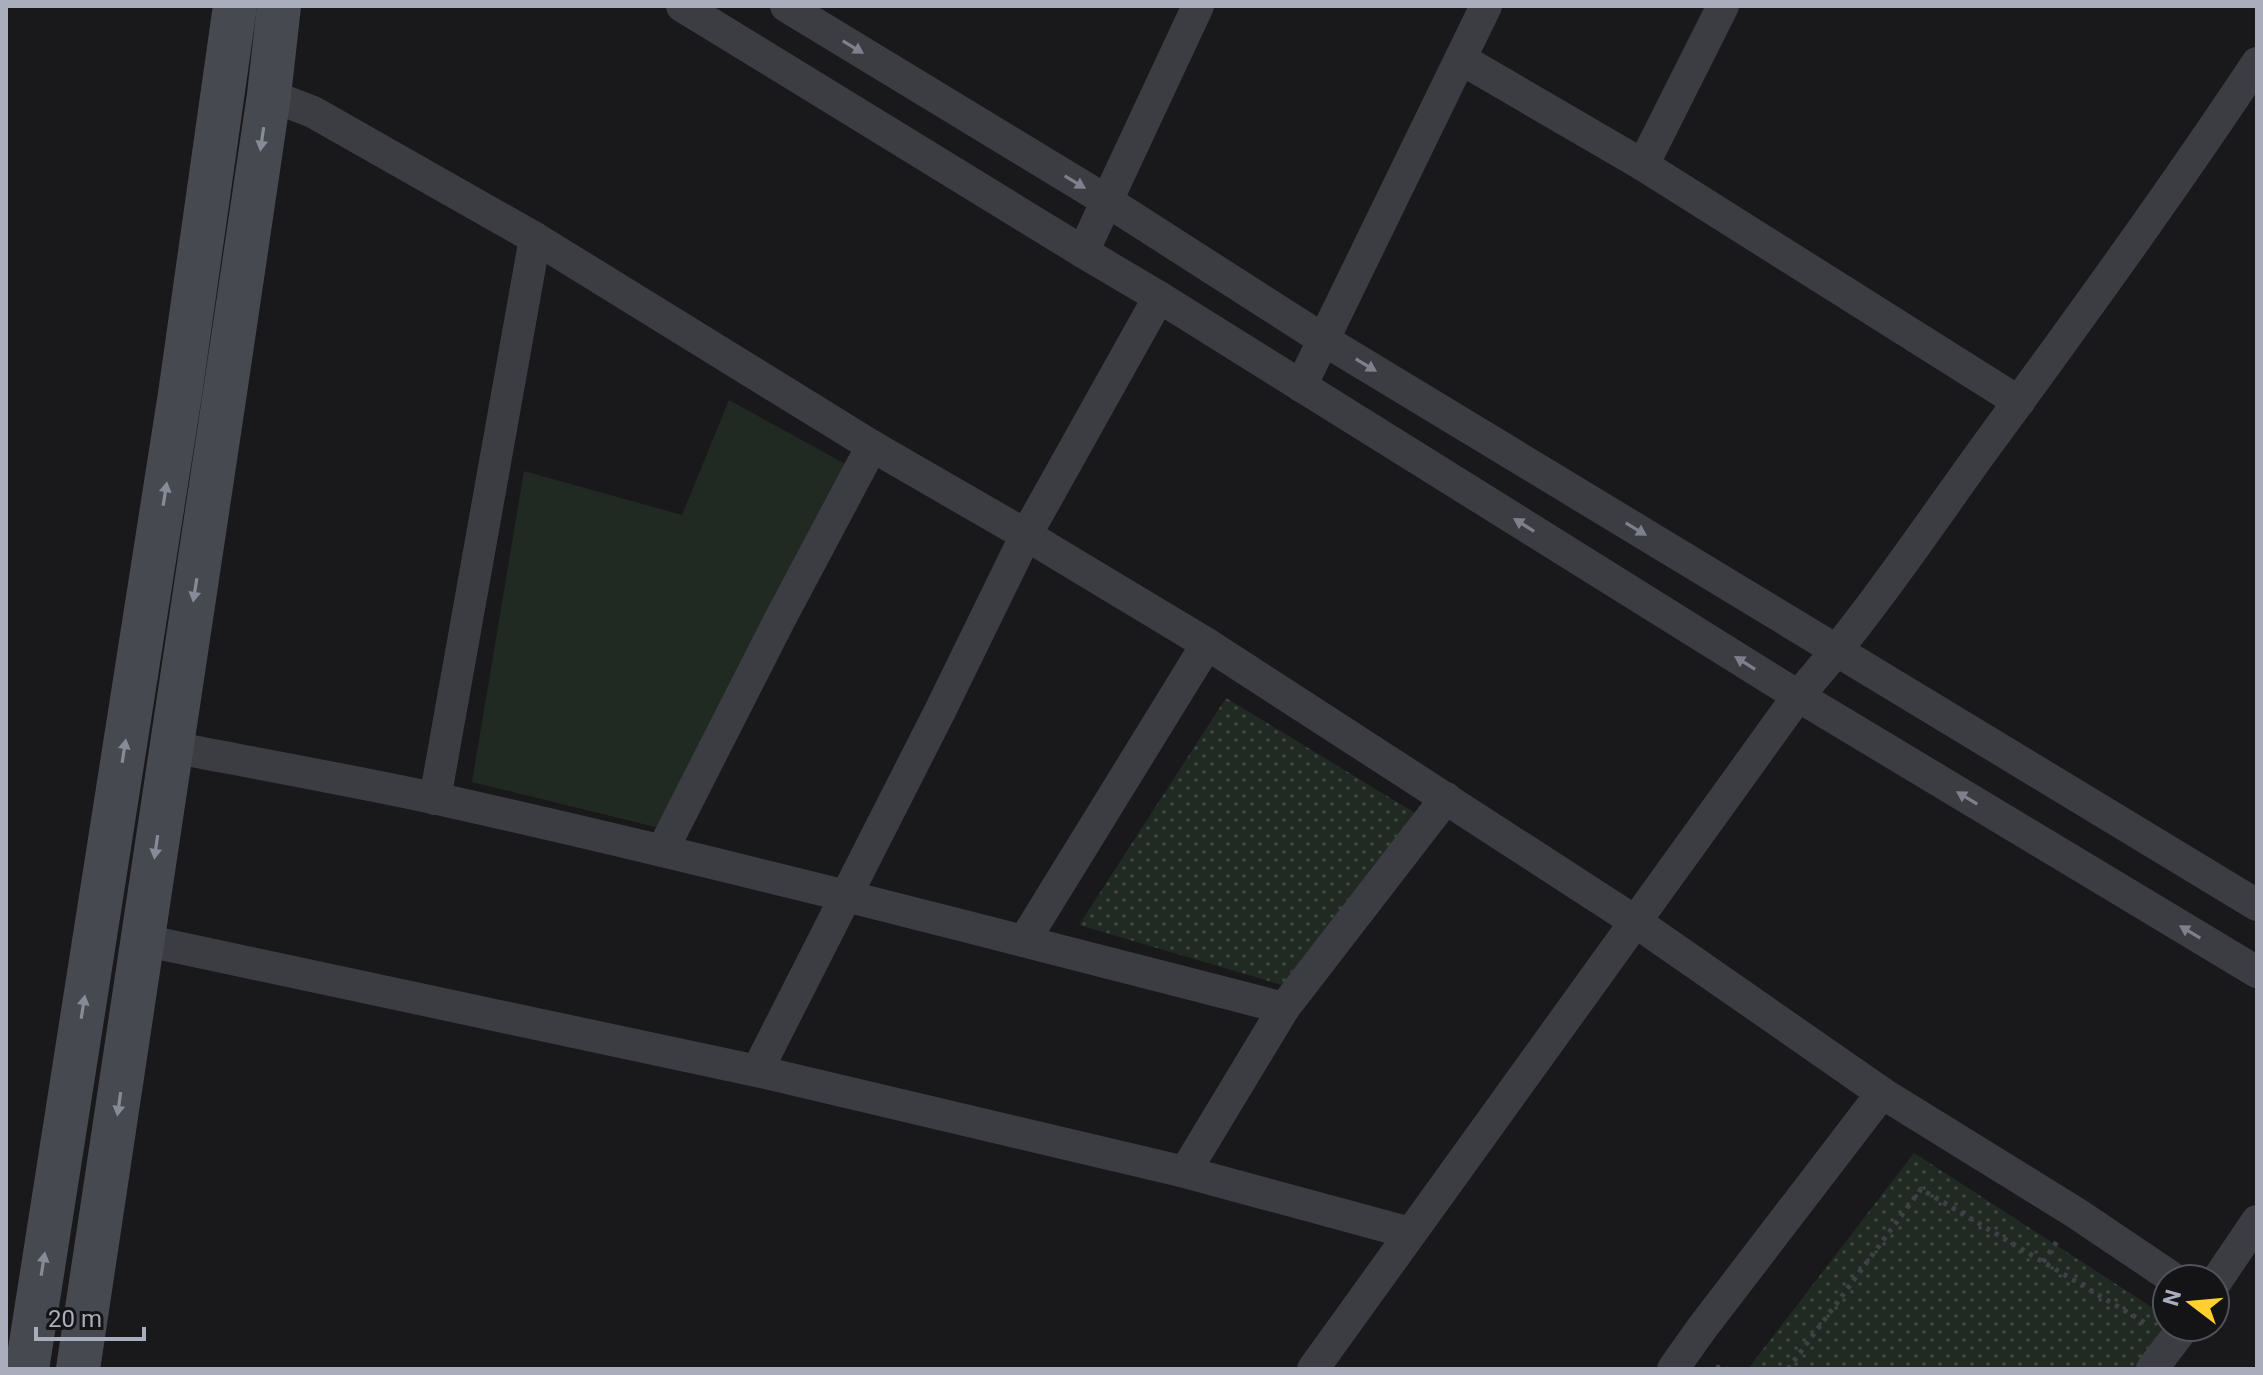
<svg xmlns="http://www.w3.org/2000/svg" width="2263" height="1375" font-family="Roboto,sans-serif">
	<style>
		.grass { fill: url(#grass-dots) }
		.park { fill: #202a23 }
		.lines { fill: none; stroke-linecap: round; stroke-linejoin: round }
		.path { stroke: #3f4148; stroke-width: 5; stroke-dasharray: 4 6; stroke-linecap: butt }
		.street { stroke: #3c3c43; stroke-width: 32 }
		.secondary { stroke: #474951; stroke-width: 44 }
		.oneway { fill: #7e808c }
		.oneway2 { fill: #878b97 }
	</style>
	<defs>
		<pattern id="grass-dots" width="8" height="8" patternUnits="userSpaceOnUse" patternTransform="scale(2)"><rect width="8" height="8" fill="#202a23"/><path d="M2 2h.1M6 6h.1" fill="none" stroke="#3e4641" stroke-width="1.8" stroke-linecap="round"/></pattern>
	</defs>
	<rect width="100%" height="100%" fill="#19191c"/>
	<g class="grass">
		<polygon points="1226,698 1420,816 1292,988 1079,925"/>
		<polygon points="1914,1153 2167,1317 2167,1327 2148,1369 1748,1369"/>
	</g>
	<polygon class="park" points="729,400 849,466 659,828 472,782 524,471 682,515"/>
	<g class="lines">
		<g class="path">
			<polyline points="2043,1262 2058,1240"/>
			<polyline points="1716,1367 1727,1369"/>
			<polyline points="1788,1369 1921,1189 2147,1324"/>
		</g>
		<g class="street">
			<polyline points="682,6 1083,252 1159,297 1798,696 2257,972"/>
			<polyline points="786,6 1107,201 1324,340 2257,905"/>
			<polyline points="1461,59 1643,165 2019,402"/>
			<polyline points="269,95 313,112 535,238 872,446 1026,535 1207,644 1636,922 1882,1093 2076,1213 2174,1279"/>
			<polyline points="1643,165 1723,6"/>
			<polyline points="1083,252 1198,6"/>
			<polyline points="1301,386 1486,6"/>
			<path d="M 171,747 C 260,764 349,780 438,799 C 722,862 1003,936 1284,1008 L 1446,798"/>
			<polyline points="435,799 535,238"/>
			<polyline points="662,851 779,621 872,446"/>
			<polyline points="143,940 757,1071 1185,1172 1410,1233"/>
			<polyline points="1024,941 1207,644"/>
			<polyline points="757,1071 940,711 1026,535 1159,297"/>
			<polyline points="1185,1172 1284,1008"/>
			<polyline points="2215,1283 2257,1221"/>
			<path d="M 1313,1369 L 1798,696 C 1866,619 1924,532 1984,449 C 2077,322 2170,194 2257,63"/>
			<polyline points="1673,1369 1702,1328 1882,1093"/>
			<polyline points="2152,1369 2184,1327"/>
		</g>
		<g class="secondary">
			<polyline points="27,1369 180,394 235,6"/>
			<polyline points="78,1369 224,399 269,95 279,6"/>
		</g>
	</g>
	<defs><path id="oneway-solid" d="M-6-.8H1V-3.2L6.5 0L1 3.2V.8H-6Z" transform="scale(2)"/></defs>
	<g class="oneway">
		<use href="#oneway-solid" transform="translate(853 47) rotate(31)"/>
		<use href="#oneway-solid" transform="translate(1075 182) rotate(31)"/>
		<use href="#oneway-solid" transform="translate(1366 365) rotate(31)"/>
		<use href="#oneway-solid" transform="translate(1524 525) rotate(-148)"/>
		<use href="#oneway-solid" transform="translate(1636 529) rotate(31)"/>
		<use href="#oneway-solid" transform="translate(1745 663) rotate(-148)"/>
		<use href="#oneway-solid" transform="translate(1967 798) rotate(-149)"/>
		<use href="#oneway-solid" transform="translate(2190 932) rotate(-149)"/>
	</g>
	<g class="oneway2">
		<use href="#oneway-solid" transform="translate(262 139) rotate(98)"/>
		<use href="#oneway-solid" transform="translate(165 494) rotate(-81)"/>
		<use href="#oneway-solid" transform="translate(195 590) rotate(99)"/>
		<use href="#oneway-solid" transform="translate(124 751) rotate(-81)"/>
		<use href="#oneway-solid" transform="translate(156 847) rotate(98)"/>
		<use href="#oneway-solid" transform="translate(83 1007) rotate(-81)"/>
		<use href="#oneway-solid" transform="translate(119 1104) rotate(98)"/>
		<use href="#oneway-solid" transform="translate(43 1264) rotate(-81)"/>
	</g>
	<rect width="2263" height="1375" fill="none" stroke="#aaaebc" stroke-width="16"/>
	<g transform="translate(2191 1303) rotate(286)"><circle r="38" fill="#141417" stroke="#505259" stroke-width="2"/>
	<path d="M0-6L14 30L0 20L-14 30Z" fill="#ffd02e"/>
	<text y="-12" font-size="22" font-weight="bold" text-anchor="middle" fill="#aaaebc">N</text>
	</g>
	<path d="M36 1327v12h108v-12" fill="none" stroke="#aaaebc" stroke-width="4"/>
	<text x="48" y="1327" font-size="24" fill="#aaaebc" stroke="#141417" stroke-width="6" paint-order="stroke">20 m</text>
</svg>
